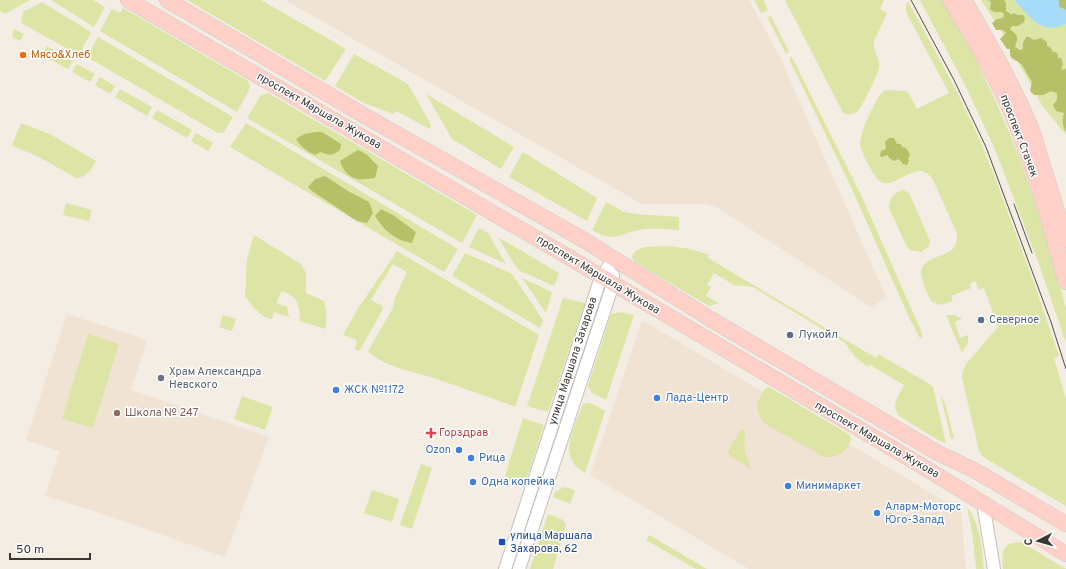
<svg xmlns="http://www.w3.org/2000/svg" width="1066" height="569" font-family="Overpass,sans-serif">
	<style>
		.built { fill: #f0e3d4 }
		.green { fill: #dce5a6 }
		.forest { fill: #b6c066 }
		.water { fill: #a7dbfa }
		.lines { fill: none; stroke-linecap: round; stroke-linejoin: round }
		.minor-casing { stroke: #c8c1b8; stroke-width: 14 }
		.major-casing { stroke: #cccbca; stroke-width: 16 }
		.minor { stroke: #fff; stroke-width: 12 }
		.major { stroke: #ffd0c7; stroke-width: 15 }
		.tram { stroke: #534f4c; stroke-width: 1 }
		.food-dot { fill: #e8710a; stroke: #fff; stroke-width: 1.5 }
		.service-dot { fill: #5c6f8a; stroke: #fff; stroke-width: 1.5 }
		.worship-dot { fill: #6b7280; stroke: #fff; stroke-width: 1.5 }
		.shop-dot { fill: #3f7fe0; stroke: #fff; stroke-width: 1.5 }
		.education-dot { fill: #8d6e63; stroke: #fff; stroke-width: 1.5 }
		.health-dot { fill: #e0444e; stroke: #fff; stroke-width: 1.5 }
		.transit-dot { fill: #1a4fb4; stroke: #fff; stroke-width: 1.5 }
		.labels { text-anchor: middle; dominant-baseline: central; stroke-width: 3; stroke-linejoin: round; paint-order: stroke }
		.food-label { font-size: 11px; fill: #c56008; stroke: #fff; text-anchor: start }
		.street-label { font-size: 11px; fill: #3a3734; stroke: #fff }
		.service-label { font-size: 11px; fill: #4e5e75; stroke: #fff; text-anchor: start }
		.worship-label { font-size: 11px; fill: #5b616d; stroke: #fff; text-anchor: start }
		.shop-label { font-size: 11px; fill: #366cbe; stroke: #fff; text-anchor: start }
		.education-label { font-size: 11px; fill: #785e54; stroke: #fff; text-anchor: start }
		.health-label { font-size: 11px; fill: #be3a42; stroke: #fff; text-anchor: start }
		.transit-label { font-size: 11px; fill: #164399; stroke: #fff; text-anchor: start }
	</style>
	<rect width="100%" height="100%" fill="#f4ede4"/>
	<g class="built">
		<polygon points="285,0 749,0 780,57 886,297 871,307 718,208 705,204 642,204"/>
		<polygon points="67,314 147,340 131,390 269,437 225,557 100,513 45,496 59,451 26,440"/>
		<polygon points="642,320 961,511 966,569 749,569 590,475"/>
	</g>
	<g class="green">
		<polygon points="0,0 30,0 5,14 0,11"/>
		<polygon points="51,0 93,0 105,7 94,27"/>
		<polygon points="187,0 261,0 346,49 325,81"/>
		<polygon points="754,0 763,0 768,10 761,13"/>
		<path d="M 785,0 L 884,0 L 880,9 L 887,13 L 874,41 C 872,52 881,58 879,68 C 878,74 862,107 858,111 C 853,115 848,115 843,113 Z"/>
		<polygon points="920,0 942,0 975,57 1001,113 1020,158 1043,228 1066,308 1066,343 1039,264 994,147 965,85"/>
		<polygon points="981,0 1066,0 1066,135 1043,107 1001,31"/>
		<path d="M 908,1 L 956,90 L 979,138 L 992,170 L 1033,280 L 1059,356 L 1054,358 L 1066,399 L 1066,506 L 983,457 L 979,451 L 962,378 L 963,371 L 966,364 L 998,327 L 984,288 L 979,290 L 975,281 L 970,284 L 971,288 L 951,296 L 953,301 L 941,305 L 932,302 C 928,296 925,289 923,282 C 914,259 938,259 952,250 C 957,244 958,238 956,231 L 933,180 C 918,157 900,186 883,183 C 876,182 861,153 860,145 C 860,138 863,131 865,124 C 870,114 876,97 885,90 L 906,91 L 908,92 L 917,109 L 949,93 L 906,12 L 906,5 Z"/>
		<polygon points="42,2 91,32 79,55 21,23 23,12"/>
		<polygon points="123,8 248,81 250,87 249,90 237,112 100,31 112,9 120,13"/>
		<polygon points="771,16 789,52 786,54 768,19 768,17"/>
		<polygon points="14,29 24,34 20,41 12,37"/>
		<polygon points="98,37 233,117 224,132 218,133 87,57"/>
		<polygon points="47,46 73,61 68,69 42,55"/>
		<polygon points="354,54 408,84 431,125 430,129 396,111 394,114 364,103 335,86"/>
		<polygon points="792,57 861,195 922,333 922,339 919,337 913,324 912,324 852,189 789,59"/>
		<polygon points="77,64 95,74 90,82 72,72"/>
		<polygon points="100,77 115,86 110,94 95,85"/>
		<polygon points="120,89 152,107 147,116 115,97"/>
		<polygon points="268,93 477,215 462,243 247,118 259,98 261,95"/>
		<polygon points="426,94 514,147 501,169 452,139"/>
		<polygon points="157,110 192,130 187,138 152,118"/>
		<path d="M 21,123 L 50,134 L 96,161 C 91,170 87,177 76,178 L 37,156 L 20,149 L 12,145 Z"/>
		<polygon points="246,123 458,249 444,272 230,147"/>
		<polygon points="196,133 213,143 208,151 191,141"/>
		<polygon points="523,152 597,198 587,221 509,177"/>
		<path d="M 903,190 L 909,193 L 910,195 L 930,241 L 929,246 L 921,252 L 910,250 L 907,247 L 889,208 C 889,198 893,193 903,190 Z"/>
		<path d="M 606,202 L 624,212 L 636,214 L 679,217 L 679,230 C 668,229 655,228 644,229 C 621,232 616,244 592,230 Z"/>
		<polygon points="66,203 92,210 89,221 63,215"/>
		<polygon points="479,228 488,233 506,264 469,247"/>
		<path d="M 254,235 L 301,264 L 306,273 L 306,293 L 324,301 C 327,310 327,319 325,329 L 300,321 C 299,304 299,298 282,291 L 276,303 L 287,307 L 289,317 L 274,312 L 272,319 C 261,318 251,305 245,296 L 247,259 Z"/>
		<polygon points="498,237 559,273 554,286 518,270"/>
		<path d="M 646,247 C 667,245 690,247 709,255 L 708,258 L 876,358 L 878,354 L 928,383 L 933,387 L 946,443 L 938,440 L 899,416 C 890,404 899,396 904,385 L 870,365 L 868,367 L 856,358 L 844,342 L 753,287 L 734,285 L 714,273 L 707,285 L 711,287 L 706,296 L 719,303 L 709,306 L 634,262 L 632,257 C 634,250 640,248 646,247 Z"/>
		<path d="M 397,251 L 539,335 L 515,407 C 489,397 463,388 436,379 C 414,371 385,368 368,351 L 393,308 L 394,300 L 407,272 L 393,264 L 371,300 L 382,306 L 383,309 L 360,350 L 358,351 L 355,349 L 357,340 L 343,335 L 357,310 Z"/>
		<polygon points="465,253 512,274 543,320 540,328 452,276"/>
		<polygon points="522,278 552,292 546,313"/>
		<polygon points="563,298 585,303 548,412 527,406"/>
		<polygon points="621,312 634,315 606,400 592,393 588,386 611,314"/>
		<polygon points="223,315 236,319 232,331 219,327"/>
		<polygon points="946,315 955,315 962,319 955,322 960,338 968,335 968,343 962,353"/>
		<polygon points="88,334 119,344 93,428 62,419"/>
		<path d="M 769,387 L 850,435 L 851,440 C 846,452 838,458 824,457 L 765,424 C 756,414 755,405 762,394 C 764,390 765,388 769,387 Z"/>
		<polygon points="242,396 273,407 265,430 234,419"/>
		<polygon points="941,396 945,403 954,438 951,439 941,398"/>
		<path d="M 586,403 L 590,403 L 605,411 L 585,473 C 556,457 574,428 583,404 Z"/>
		<polygon points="523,418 544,425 524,487 507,481 505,476"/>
		<path d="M 741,429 L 745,430 C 745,443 742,452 750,463 L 750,469 L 730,456 L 728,451 Z"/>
		<polygon points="421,464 432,468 412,529 400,525"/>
		<polygon points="564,487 569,488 575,491 570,504 553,497 555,492"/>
		<polygon points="372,490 399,499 392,522 364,513"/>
		<path d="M 967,507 C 980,523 982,548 984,569 L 976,569 L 972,532 Z"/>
		<path d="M 548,514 C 555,517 565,518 566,526 L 553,569 L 530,569 Z"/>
		<polygon points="649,535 707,569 696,569 646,540"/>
		<path d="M 1018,542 L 1023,543 L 1066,569 L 1003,569 C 1002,554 1000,544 1018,542 Z"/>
	</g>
	<g class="forest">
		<path d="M 987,0 L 1004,0 L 1006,3 L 1006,11 L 1012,15 L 1013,13 L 1018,15 L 1023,15 L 1025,18 L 1024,22 L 1018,26 L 1012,26 L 1010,29 C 1019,37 1018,36 1015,47 L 1020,50 L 1023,49 L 1023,43 L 1026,37 L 1029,37 L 1034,40 L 1041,38 L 1047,42 L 1047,46 L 1050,47 L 1053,52 L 1056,52 L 1058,55 L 1058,58 L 1061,58 L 1063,64 L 1061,69 L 1064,70 L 1066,68 L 1066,132 C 1062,126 1062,119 1064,113 L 1056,111 L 1053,105 L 1057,100 L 1057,93 L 1051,91 L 1043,95 L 1034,95 L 1030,91 L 1032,82 C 1028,76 1025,69 1021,64 C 1015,58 1009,62 1010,49 L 1007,49 L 1000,39 L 1006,33 L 1003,30 L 996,30 L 992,23 L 997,19 L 1003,18 L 1004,14 L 1001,12 L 994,12 L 990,9 L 991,3 L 990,1 Z"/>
		<polygon points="1058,0 1066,0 1066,10 1059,7 1059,2"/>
		<path d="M 316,132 L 322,132 L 341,144 L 340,150 C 331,156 330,156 321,152 L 315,155 C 306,151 301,147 296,139 L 304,134 Z"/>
		<path d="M 889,138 L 894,138 L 897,144 L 901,144 L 902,147 C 906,147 910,152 910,156 L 908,158 L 909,161 L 907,165 L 903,164 L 899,159 L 894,161 L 889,158 L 888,155 L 882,157 L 880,156 L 881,151 L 886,149 L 885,142 Z"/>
		<path d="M 358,150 L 366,154 L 378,166 L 375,178 C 370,178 364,180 358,179 C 349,178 342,169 340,161 Z"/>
		<polygon points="325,176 348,191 369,202 373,213 367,223 357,221 312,191 308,187 315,179"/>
		<path d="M 381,209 L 393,215 L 416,232 L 412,243 C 396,241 383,230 375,216 Z"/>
	</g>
	<path class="water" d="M 1014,0 L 1058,0 L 1059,2 L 1059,7 L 1066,10 L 1066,24 C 1039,36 1030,16 1014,0 Z"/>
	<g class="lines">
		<defs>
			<g id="minor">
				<polyline points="983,503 994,569"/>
				<polyline points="505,569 601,277 614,259"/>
				<polyline points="519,569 613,284 613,275"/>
			</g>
			<g id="major">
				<polyline points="128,0 565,255 912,460 1066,554"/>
				<polyline points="167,0 365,116 584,240 712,320 938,453 974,470 1066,524"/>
				<path d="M 950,0 C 973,37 995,74 1012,114 C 1035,168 1050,226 1066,282"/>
				<path d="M 964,0 C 989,42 1013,85 1032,130 L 1066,240"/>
			</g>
		</defs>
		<use href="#minor" class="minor-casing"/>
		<use href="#major" class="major-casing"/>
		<use href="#minor" class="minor"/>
		<use href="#major" class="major"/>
		<g class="tram">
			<polyline points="911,0 954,80 986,147 1051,322 1066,369"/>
			<polyline points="1014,204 1032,253"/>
		</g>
	</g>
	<circle class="food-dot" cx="23" cy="55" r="4"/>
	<g class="service-dot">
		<circle cx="981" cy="320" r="4"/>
		<circle cx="790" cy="335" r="4"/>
	</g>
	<circle class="worship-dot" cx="161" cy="378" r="4"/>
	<g class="shop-dot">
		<circle cx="336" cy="390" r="4"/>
		<circle cx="657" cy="398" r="4"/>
		<circle cx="459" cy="450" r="4"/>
		<circle cx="471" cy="458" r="4"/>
		<circle cx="473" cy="482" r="4"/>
		<circle cx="788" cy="486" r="4"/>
		<circle cx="877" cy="513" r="4"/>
	</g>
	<circle class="education-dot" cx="117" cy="413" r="4"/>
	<path class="health-dot" d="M429 427h4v4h4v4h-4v4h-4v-4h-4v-4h4z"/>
	<rect class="transit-dot" x="498" y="538" width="8" height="8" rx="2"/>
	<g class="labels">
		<g class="food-label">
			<text x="31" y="55">Мясо&amp;Хлеб</text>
		</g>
		<g class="street-label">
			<text transform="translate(319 111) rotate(30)">проспект Маршала Жукова</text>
			<text transform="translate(1019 136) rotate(69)">проспект Стачек</text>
			<text transform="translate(598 275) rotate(31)">проспект Маршала Жукова</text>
			<text transform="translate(573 361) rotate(-72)">улица Маршала Захарова</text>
			<text transform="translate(877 440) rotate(30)">проспект Маршала Жукова</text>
		</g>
		<g class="service-label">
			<text x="989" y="320">Северное</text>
			<text x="798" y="335">Лукойл</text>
		</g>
		<g class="worship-label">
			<text x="169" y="372">Храм Александра<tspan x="169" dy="13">Невского</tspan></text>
		</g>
		<g class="shop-label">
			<text x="344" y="390">ЖСК №1172</text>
			<text x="665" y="398">Лада-Центр</text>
			<text x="451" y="450" text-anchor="end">Ozon</text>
			<text x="479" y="458">Рица</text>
			<text x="481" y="482">Одна копейка</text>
			<text x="796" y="486">Минимаркет</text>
			<text x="885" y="507">Аларм-Моторс<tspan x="885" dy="13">Юго-Запад</tspan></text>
		</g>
		<g class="education-label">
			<text x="125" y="413">Школа № 247</text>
		</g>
		<g class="health-label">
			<text x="439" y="433">Горздрав</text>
		</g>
		<g class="transit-label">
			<text x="510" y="536">улица Маршала<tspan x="510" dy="13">Захарова, 62</tspan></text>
		</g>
	</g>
	<g transform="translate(1038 541) rotate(264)" stroke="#ffffff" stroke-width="3" paint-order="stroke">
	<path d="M0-3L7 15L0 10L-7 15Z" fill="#3a3734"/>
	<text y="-6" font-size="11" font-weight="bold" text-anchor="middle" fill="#3a3734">С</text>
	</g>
	<path d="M10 553v6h80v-6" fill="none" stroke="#3a3734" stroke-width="2"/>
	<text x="16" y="553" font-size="12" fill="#3a3734" stroke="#ffffff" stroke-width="3" paint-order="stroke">50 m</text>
</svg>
